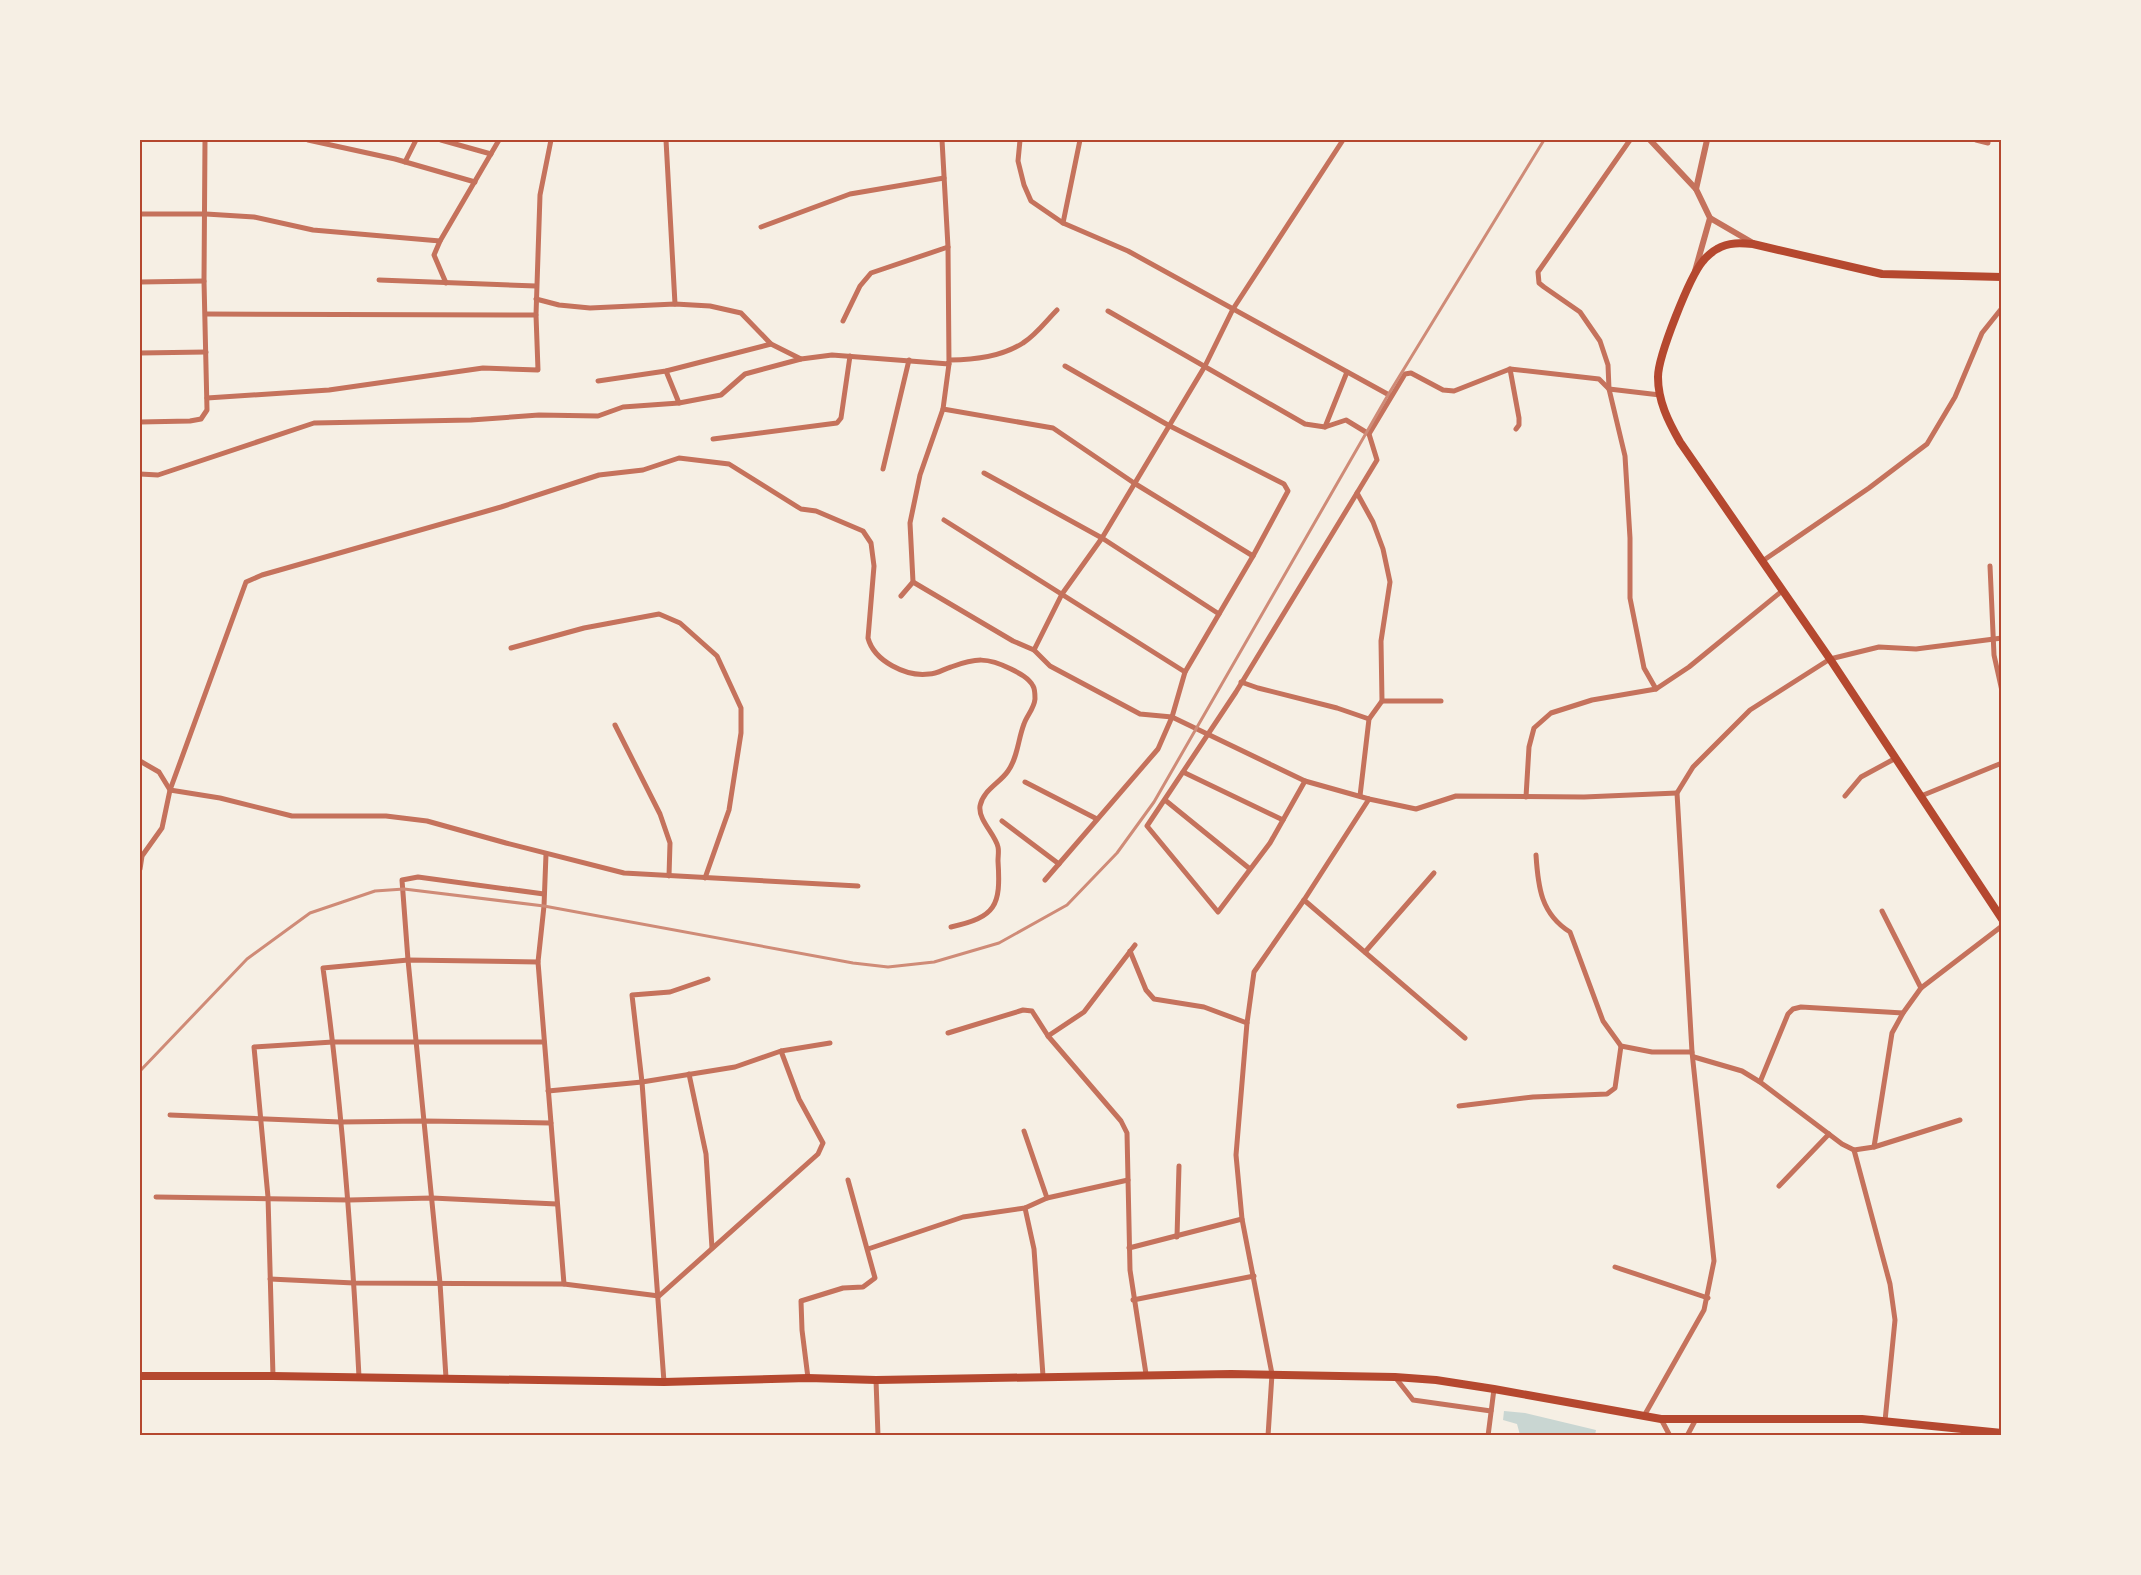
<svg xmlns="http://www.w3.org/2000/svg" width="2141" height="1575" font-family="Montserrat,sans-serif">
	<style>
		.water { fill: #c9d6d2 }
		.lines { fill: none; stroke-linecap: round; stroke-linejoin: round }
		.minor { stroke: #c5725c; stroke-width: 5 }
		.tertiary { stroke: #c5725c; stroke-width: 6 }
		.secondary { stroke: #b5482f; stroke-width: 8 }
		.rail { stroke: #cf8b77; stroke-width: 3 }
		.neatline { fill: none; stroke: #b5482f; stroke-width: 2 }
	</style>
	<rect width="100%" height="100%" fill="#f6efe4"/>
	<polygon class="water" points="1504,1411 1525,1413 1596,1430 1595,1435 1520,1435 1517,1424 1503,1420"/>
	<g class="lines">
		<g class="minor">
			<polyline points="308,140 395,159 475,182"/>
			<polyline points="441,140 491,154"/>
			<polyline points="666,140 675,304"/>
			<polyline points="1020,140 1018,161 1024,185 1031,201 1063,223 1128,251 1391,396"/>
			<polyline points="1343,140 1233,309 1205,366 1102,538 1062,594 1034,650 1050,666 1140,714 1172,717 1305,781 1369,799 1416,809 1456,796 1584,797 1677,793"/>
			<polyline points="1630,140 1538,272 1539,283 1544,287 1580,312 1600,341 1608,365 1609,389 1625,456 1630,538 1630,598 1644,668 1656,689"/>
			<polyline points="1976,140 1988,143"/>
			<polyline points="405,162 416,140"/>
			<polyline points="140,214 206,214 254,217 313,230 440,241 499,140"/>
			<polyline points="1063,223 1080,140"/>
			<polyline points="761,227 850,194 944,178"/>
			<polyline points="440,241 434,255 446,283"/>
			<polyline points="379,280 536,286"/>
			<polyline points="140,282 204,281"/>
			<polyline points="536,299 559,305 590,308 675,304 710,306 741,313 771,344 801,359"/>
			<polyline points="1108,311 1305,424 1325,427 1346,420 1369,434"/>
			<polyline points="206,314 536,315 540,195 551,140"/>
			<polyline points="843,321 860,286 871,273 948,247"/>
			<polyline points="140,353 206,352"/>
			<path d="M 950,360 C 974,360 1003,356 1023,343 C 1036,335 1047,320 1057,310"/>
			<polyline points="1510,369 1519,418 1519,425 1516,429"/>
			<polyline points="598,381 666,371 771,344"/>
			<polyline points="207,398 329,390 483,368 538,370 536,315"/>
			<polyline points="679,403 721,395 745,374 801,359 832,355 949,364 948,247 942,140"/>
			<polyline points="943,409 1053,428 1134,483 1253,556"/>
			<polyline points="140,422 190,421 201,419 207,410 204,281 205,140"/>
			<polyline points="1325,427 1347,372"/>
			<polyline points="713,439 837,423 841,418 850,356"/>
			<polyline points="883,469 909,360"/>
			<polyline points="984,473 1102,538 1219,614"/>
			<polyline points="140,474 158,475 314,423 471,420 539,415 598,416 623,407 679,403 666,371"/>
			<polyline points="944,520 1185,672"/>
			<polyline points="1764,560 1869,488 1927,444 1955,397 1982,333 2002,308"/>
			<polyline points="1990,566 1994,655 2002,691"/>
			<polyline points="913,582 1013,641 1034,650"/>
			<polyline points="901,596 913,582 910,523 920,475 943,409 949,364"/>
			<polyline points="511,648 584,628 659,614 680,623 717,656 741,708 741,733 729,810 705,878"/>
			<polyline points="1241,682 1258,688 1337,708 1369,719"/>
			<polyline points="1382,701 1441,701"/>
			<polyline points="615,725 660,814 670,843 669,876"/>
			<polyline points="140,761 159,772 170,790 162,828 142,856 140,869"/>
			<polyline points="1183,772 1283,820"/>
			<polyline points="1305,781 1270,843 1218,912 1147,826 1236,692 1357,493"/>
			<polyline points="1025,782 1097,819"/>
			<polyline points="1360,796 1369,719 1382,701 1381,641 1390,582 1383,549 1373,522 1357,493 1377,460 1369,434 1405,374 1411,373 1443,390 1454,391 1510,369 1599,379 1609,389 1660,395"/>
			<polyline points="1845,796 1861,777 1896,758"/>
			<polyline points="1921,796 2002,763"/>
			<polyline points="1526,797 1529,747 1534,728 1551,713 1592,700 1656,689 1689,667 1782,591"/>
			<polyline points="1165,800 1250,869"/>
			<polyline points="1002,821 1059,864"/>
			<polyline points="546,854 544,906 538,962 564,1284"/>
			<path d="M 1536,855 C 1538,887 1541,914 1570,932 L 1603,1021 L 1621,1046 L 1652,1052 L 1692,1052"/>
			<polyline points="1045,880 1158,749 1172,717 1185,672 1253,556 1288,491 1284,484 1168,425 1065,366"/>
			<path d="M 858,886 L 624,873 L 506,843 L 427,821 L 386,816 L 292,816 L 220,798 L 170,790 L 246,582 L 262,575 L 501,507 L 599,475 L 643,470 L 679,458 L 729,464 L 801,509 L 816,511 L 863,531 L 871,543 L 874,566 L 868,638 C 874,661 906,677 929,674 C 937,674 944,669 951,667 C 976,658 987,657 1011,669 C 1019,673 1029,678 1033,686 C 1035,689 1035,696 1035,699 C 1034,709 1027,715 1024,724 C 1018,739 1018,757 1008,771 C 1000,783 983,790 980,806 C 978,820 995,834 998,847 C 999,851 998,856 998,861 C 1001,906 996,917 951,927"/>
			<polyline points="1304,900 1465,1038"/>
			<polyline points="1882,911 1921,988"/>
			<polyline points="1130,951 1146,990 1154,999 1204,1007 1247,1023"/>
			<polyline points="1365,952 1434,873"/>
			<polyline points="948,1033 1023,1010 1032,1011 1048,1036 1121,1121 1127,1133 1130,1270 1146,1374"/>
			<polyline points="1048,1036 1084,1012 1135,945"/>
			<polyline points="1694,1057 1742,1071 1760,1082 1842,1144 1854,1150 1874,1147 1960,1120"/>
			<polyline points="689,1074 706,1154 712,1248"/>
			<polyline points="1760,1082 1788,1014 1793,1009 1801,1007 1903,1013"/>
			<polyline points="548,1091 642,1082 735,1067 781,1051 830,1043"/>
			<polyline points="1459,1106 1533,1097 1607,1094 1615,1088 1621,1046"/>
			<polyline points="170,1115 340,1122 424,1121 551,1123"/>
			<polyline points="1024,1131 1047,1198"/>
			<polyline points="1874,1147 1892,1033 1903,1013 1921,988 2002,926"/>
			<polyline points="1854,1150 1890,1284 1895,1320 1885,1421"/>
			<polyline points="1779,1186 1829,1134"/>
			<polyline points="156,1197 349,1200 432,1198 557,1204"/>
			<polyline points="1025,1208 1034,1249 1043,1376"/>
			<polyline points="1177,1237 1179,1166"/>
			<polyline points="1129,1248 1242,1219"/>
			<polyline points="868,1249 963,1217 1025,1208 1047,1198 1128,1180"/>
			<polyline points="1615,1267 1708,1298"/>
			<polyline points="270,1279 354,1283 564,1284 659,1296 818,1154 823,1143 799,1099 781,1051"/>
			<polyline points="1133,1300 1254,1276"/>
			<polyline points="273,1376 268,1197 254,1047 333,1042 544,1042"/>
			<path d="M 359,1377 C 352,1240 342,1103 323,968 L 408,960 L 538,962"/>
			<polyline points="1395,1377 1413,1400 1491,1411"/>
			<polyline points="446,1378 440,1283 408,960 402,880 418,877 544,894"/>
			<polyline points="808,1378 802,1330 801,1301 843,1288 863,1287 875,1278 848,1180"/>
			<polyline points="876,1380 878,1436"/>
			<polyline points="664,1382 642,1082 632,995 670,992 708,979"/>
			<polyline points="1644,1416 1704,1310 1714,1261 1692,1052 1677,793 1693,767 1750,710 1830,659 1879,647 1916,649 2002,638"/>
			<polyline points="1661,1419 1670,1436"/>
			<polyline points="1268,1436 1272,1374 1242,1219 1236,1155 1247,1023 1254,972 1304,900 1369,799"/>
			<polyline points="1488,1436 1494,1389"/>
			<polyline points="1687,1436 1696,1419"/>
		</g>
		<g class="tertiary">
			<polyline points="1650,140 1696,189 1710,218 1695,271"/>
			<polyline points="1696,189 1707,140"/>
			<polyline points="1710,218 1753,243"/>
		</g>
		<g class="secondary">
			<path d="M 2002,277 L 1882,274 L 1753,244 C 1741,243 1729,242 1717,249 C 1713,251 1706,257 1703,261 C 1690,276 1658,356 1658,377 C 1658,401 1668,421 1680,442 L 1830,659 L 2002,919"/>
			<polyline points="140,1376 273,1376 664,1382 808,1378 876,1380 1231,1374 1395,1377 1436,1380 1494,1389 1661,1419 1862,1419 2002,1433"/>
		</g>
		<polyline class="rail" points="140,1071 247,959 310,913 375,891 404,889 544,906 853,963 888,967 934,962 999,943 1067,905 1117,853 1154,802 1388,395 1544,140"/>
	</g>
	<rect width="2141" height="1575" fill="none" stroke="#f6efe4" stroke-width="282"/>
	<rect x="141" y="141" width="1859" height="1293" class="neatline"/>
</svg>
